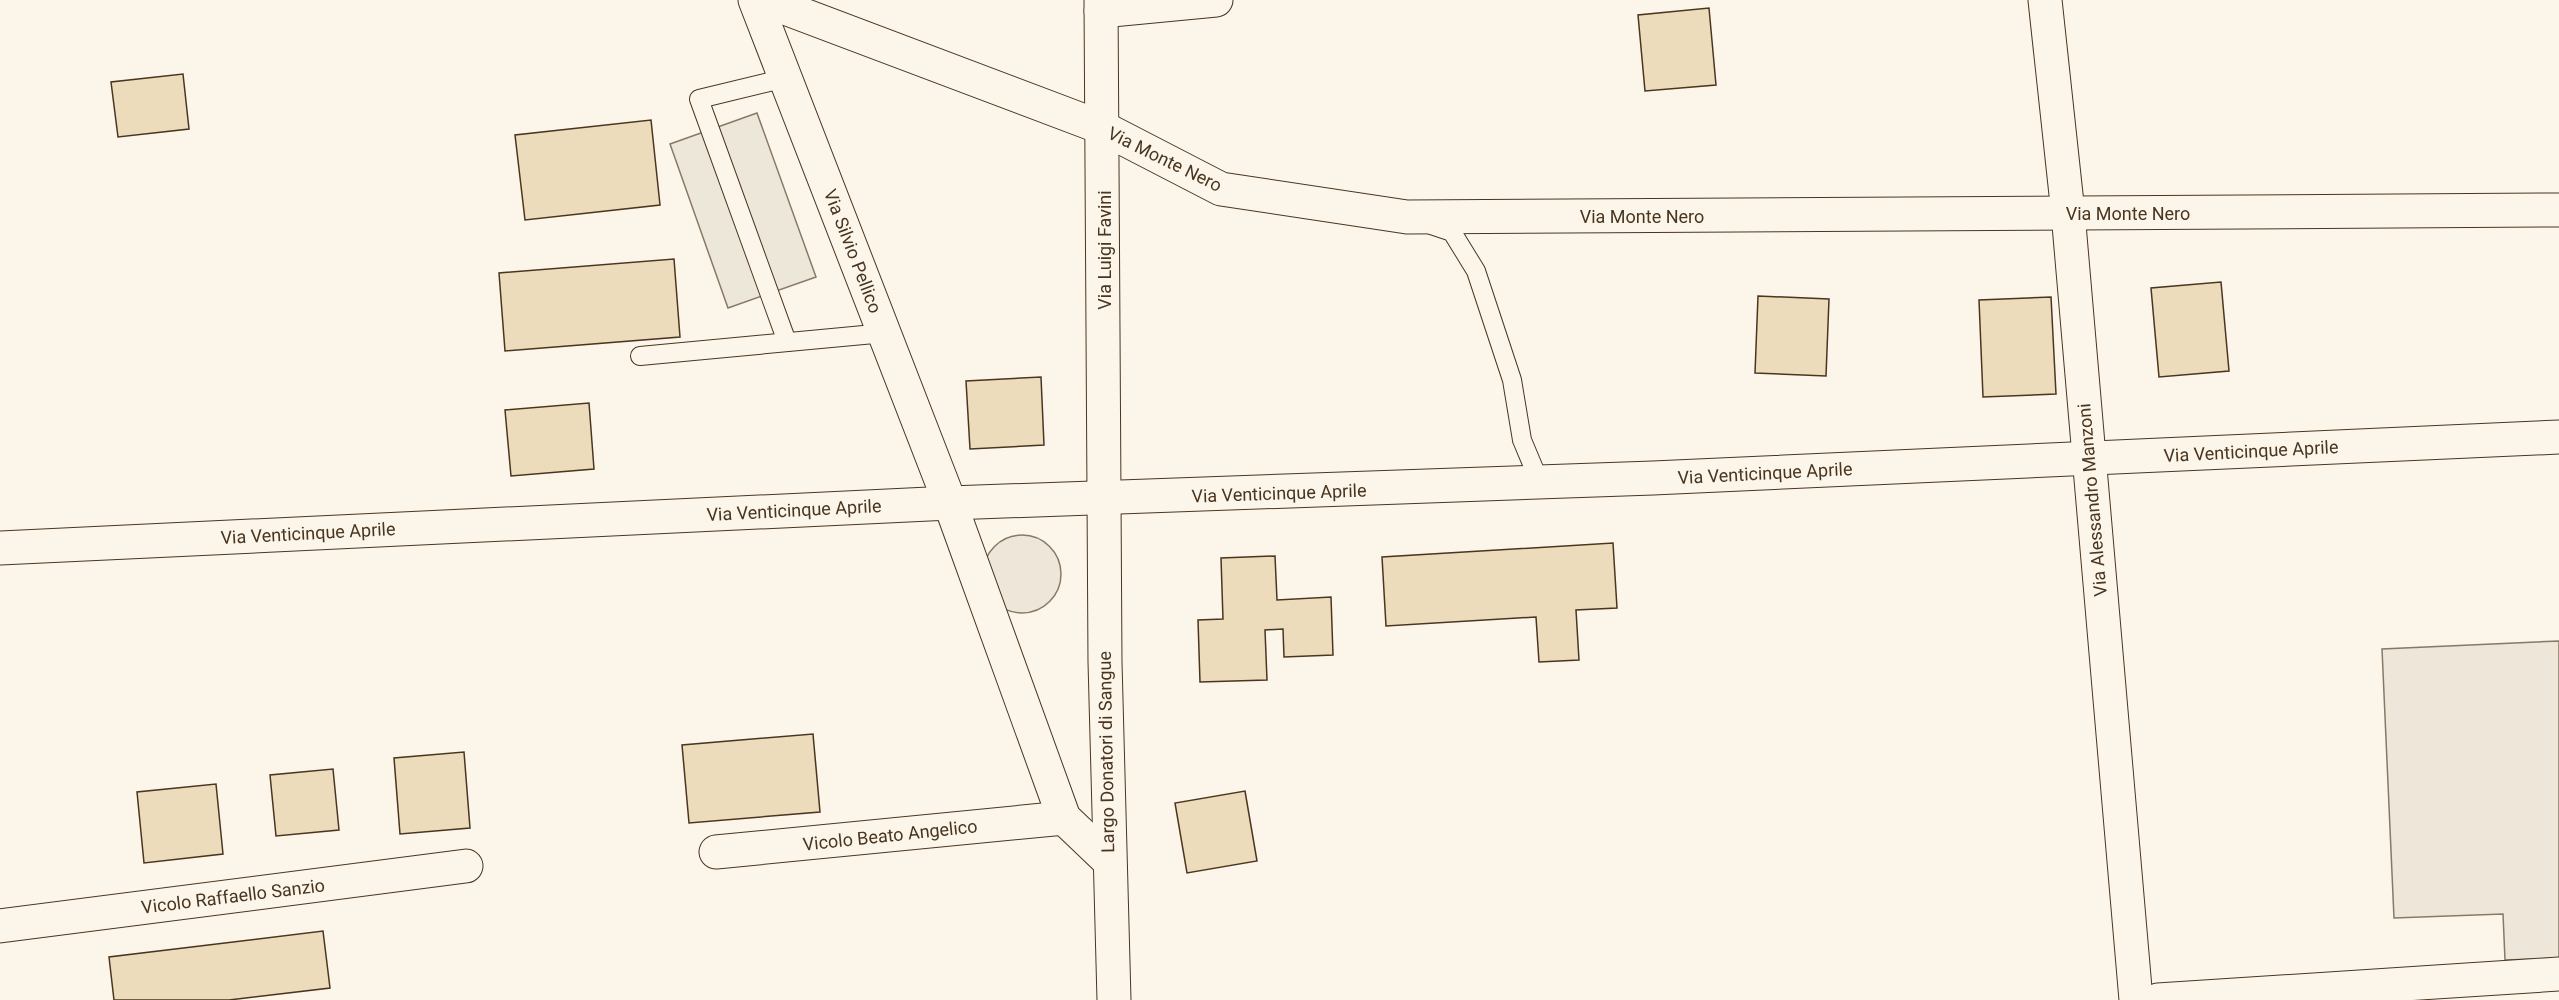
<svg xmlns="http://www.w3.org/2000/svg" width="2559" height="1000" font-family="Roboto,sans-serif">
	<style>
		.green { fill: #ede6d9; stroke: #887966; stroke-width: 1.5 }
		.parking { fill: #ede7d9; stroke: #887966; stroke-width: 1.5 }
		.building { fill: #ecdcbc; stroke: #4a3520; stroke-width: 1.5 }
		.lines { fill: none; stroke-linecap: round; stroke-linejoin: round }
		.service-casing { stroke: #4a3520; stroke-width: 20 }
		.minor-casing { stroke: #4a3520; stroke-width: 35 }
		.service { stroke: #fbf6e9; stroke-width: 18 }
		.minor { stroke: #fbf6e9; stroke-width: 33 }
		.labels { text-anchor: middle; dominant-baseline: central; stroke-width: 4.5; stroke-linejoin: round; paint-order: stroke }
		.street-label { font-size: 18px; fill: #4a3520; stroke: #fbf6e9 }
	</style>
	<rect width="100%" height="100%" fill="#fbf6e9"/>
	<g class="green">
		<circle cx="1022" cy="574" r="39"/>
		<polygon points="2559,641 2559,958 2505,960 2503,914 2394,918 2382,649"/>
	</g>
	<polygon class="parking" points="757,113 816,277 728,308 670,144"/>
	<g class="building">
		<polygon points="1709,8 1716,85 1645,91 1638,15"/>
		<polygon points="183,74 189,129 118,137 111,82"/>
		<polygon points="651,120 660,205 525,220 515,135"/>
		<polygon points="674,259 680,337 505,351 499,273"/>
		<polygon points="2221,282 2229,371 2159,377 2151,288"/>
		<polygon points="1758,296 1829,299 1826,376 1755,373"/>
		<polygon points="2051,297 2056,394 1983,397 1979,300"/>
		<polygon points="1041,377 1044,445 970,449 966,381"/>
		<polygon points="589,403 594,469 511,476 505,410"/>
		<polygon points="1613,543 1617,608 1576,610 1579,660 1539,662 1536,617 1386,626 1382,557"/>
		<polygon points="1275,556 1277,600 1331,597 1333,655 1284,657 1283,629 1265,630 1267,680 1200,682 1198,620 1223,619 1221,558"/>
		<polygon points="813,734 820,812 689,823 682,745"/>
		<polygon points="464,752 470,828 400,834 394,758"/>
		<polygon points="333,769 339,830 276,836 270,775"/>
		<polygon points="216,784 223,854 144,863 137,792"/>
		<polygon points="1245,791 1257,861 1187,873 1175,803"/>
		<polygon points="323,931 330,988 229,1000 114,1000 109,957"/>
	</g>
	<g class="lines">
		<defs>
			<g id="service">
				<polyline points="786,78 699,99 787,342"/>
				<polyline points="1431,225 1452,232 1476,271 1512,380 1522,440 1540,483"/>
				<polyline points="640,356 885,333"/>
			</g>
			<g id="minor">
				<polyline points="755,0 950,503 1064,818 1109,861"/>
				<polyline points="764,0 1103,128 1221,189 1407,217 2559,210"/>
				<polyline points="1101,0 1105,662 1114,1000"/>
				<polyline points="2045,0 2068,213 2136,1000"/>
				<polyline points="1101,11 1216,0"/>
				<polyline points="0,548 950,503 1653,478 2559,437"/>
				<polyline points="716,852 1064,818"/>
				<polyline points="0,926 466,866"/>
				<polyline points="2158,1000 2559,974"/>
			</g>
		</defs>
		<use href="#service" class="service-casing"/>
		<use href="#minor" class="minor-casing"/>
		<use href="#service" class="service"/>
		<use href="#minor" class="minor"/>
	</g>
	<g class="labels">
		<g class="street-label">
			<text transform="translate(1165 159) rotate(26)">Via Monte Nero</text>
			<text x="2128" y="213">Via Monte Nero</text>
			<text x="1642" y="216">Via Monte Nero</text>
			<text transform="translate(1104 250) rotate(-90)">Via Luigi Favini</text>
			<text transform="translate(853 251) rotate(69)">Via Silvio Pellico</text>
			<text transform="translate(2251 451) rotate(-3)">Via Venticinque Aprile</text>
			<text transform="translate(1765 473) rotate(-3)">Via Venticinque Aprile</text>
			<text transform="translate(1279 493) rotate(-2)">Via Venticinque Aprile</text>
			<text transform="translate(2092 500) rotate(-95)">Via Alessandro Manzoni</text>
			<text transform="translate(794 510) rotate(-3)">Via Venticinque Aprile</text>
			<text transform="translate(308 533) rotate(-3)">Via Venticinque Aprile</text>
			<text transform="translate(1106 752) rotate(-91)">Largo Donatori di Sangue</text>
			<text transform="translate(890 835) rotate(-6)">Vicolo Beato Angelico</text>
			<text transform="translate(233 896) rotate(-7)">Vicolo Raffaello Sanzio</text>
		</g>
	</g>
</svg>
